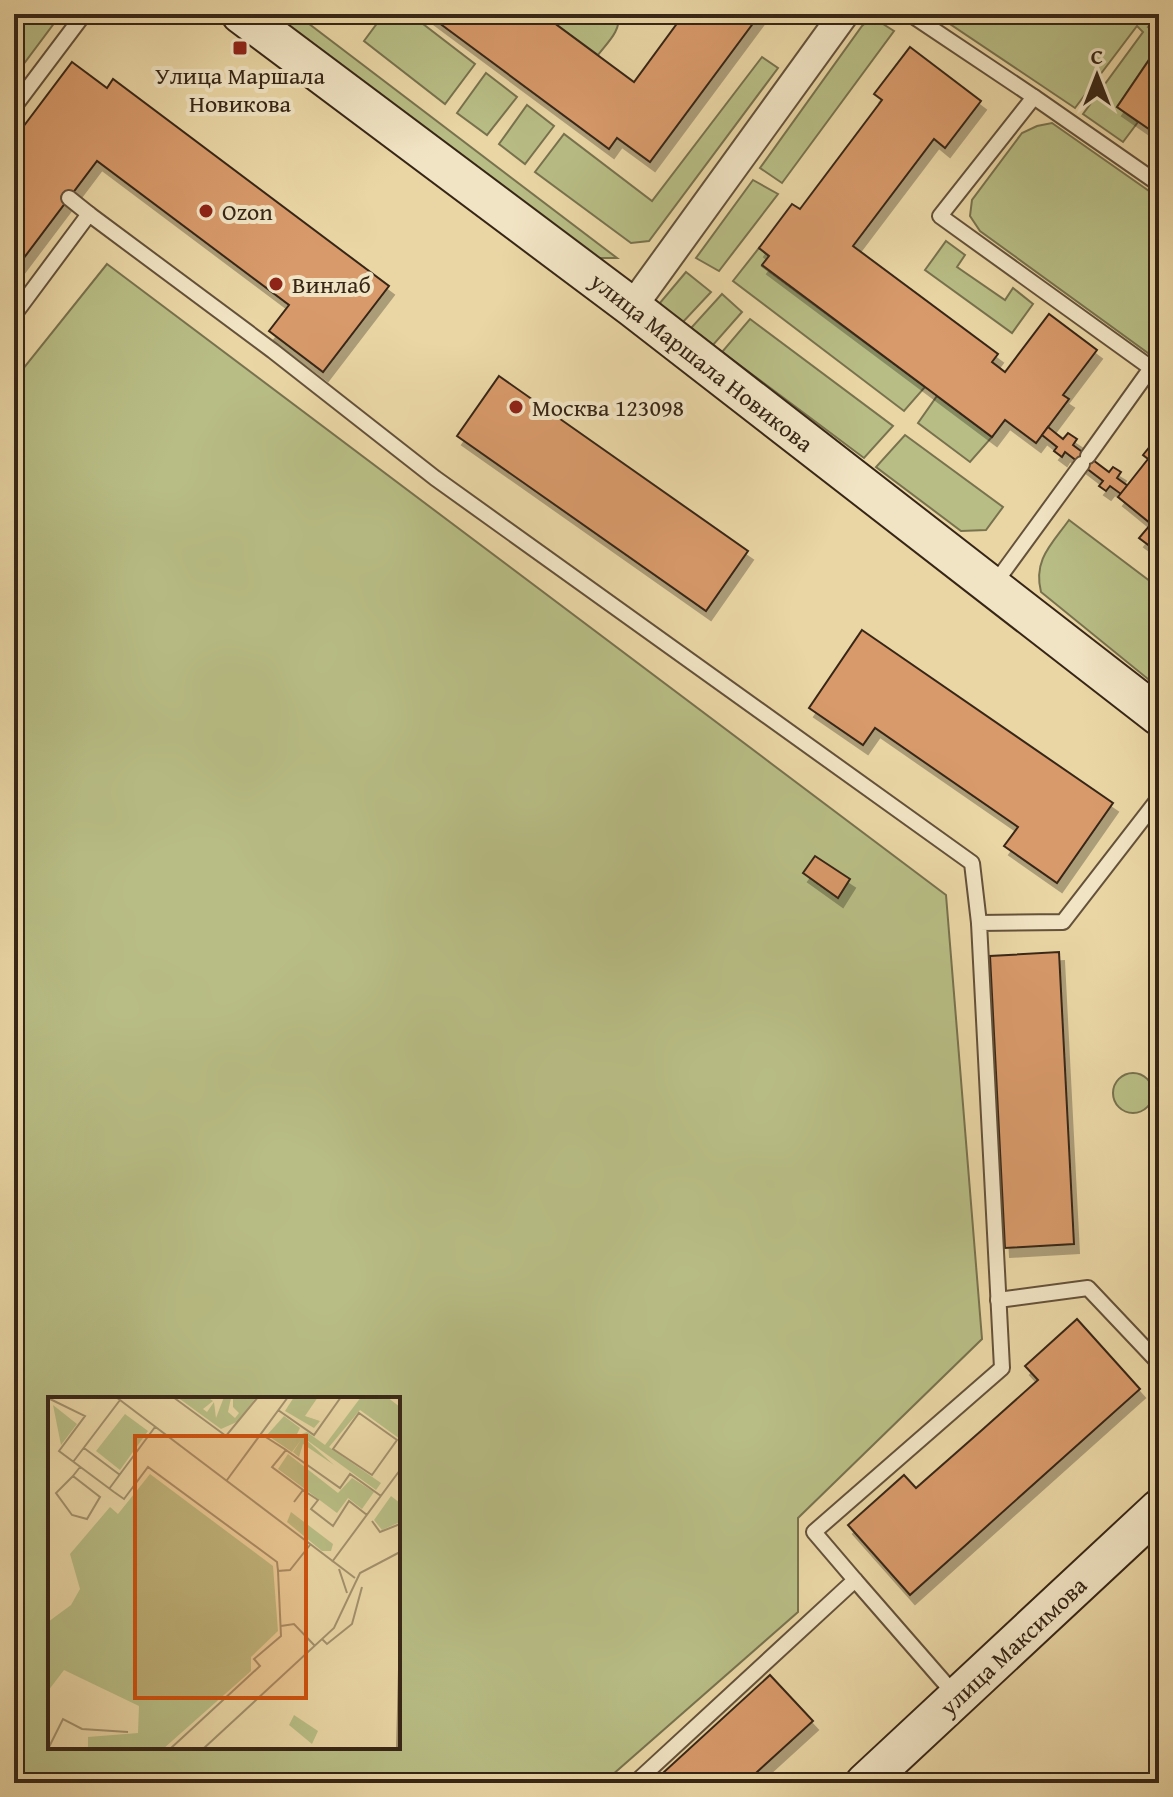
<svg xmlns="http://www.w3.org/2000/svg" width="1173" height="1797" font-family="'Gentium Book Plus',serif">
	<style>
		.green { fill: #b8bd85; stroke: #78724e; stroke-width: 2; fill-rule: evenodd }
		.building { fill: #d89a6b; stroke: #372616; stroke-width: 2; filter: url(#shadow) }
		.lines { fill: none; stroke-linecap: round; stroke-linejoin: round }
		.lane-casing { stroke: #64523a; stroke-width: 18 }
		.street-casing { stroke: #64523a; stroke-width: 32 }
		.secondary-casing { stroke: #372616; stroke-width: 42 }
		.lane { stroke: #f1e4c4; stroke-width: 14 }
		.street { stroke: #f1e4c4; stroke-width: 28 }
		.secondary { stroke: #f1e4c4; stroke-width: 38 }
		.poi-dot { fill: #8f2418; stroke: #f1e4c4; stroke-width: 3 }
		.labels { text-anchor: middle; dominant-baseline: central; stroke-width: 8; stroke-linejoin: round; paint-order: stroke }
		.poi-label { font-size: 24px; fill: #372616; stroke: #f1e4c4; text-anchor: start }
		.street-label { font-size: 24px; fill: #372616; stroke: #f1e4c4 }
		.inset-road { fill: none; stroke: #a2906c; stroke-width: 2 }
		.view { fill: #cd510e; fill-opacity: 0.15; stroke: #cd510e; stroke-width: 4 }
		.inset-edge { fill: none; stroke: #372616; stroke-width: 4 }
	</style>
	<defs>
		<filter id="shadow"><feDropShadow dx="5" dy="9" stdDeviation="0" flood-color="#0004"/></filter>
	</defs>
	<rect width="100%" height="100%" fill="#ead6a5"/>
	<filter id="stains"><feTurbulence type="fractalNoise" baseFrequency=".0025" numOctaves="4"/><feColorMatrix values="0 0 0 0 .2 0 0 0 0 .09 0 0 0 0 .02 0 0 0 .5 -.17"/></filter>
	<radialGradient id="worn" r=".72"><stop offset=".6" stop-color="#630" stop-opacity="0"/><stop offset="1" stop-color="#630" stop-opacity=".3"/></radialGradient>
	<g class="green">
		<polygon points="14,14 61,14 14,77"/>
		<polygon points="272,14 296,14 617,258 598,258"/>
		<polygon points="384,14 410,14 475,64 445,104 364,41"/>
		<path d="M 542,14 L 618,14 C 622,30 607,43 598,55 Z"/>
		<polygon points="935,14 1159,14 1159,18 1157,16 1148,27 1159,35 1159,59 1152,55 1117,107 1138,122 1123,142 1083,114 1143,32 1137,26 1075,108"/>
		<polygon points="872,17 894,31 782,183 760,168 862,26"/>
		<polygon points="762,57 778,68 649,241 631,243 535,172 564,134 652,201"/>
		<polygon points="486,73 517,97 487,135 457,113"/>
		<polygon points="527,105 554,126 525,164 499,144"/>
		<polygon points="1052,123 1159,198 1159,361 980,231 970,216 972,200 1022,133 1037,126"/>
		<polygon points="753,180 778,194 719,271 696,258"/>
		<polygon points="946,241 965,255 957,267 1005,300 1013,288 1033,304 1012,333 925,270"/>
		<polygon points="759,248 769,256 762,266 925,387 904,411 733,281"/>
		<path d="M 107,264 L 946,895 L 982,1339 L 798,1518 L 798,1612 L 603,1783 L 14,1783 L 14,380 ZM 50,1399 L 398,1399 L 398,1747 L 50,1747 Z"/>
		<polygon points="686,272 711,292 683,322 659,304"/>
		<polygon points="722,294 742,312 713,345 691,328"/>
		<polygon points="750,319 893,426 864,458 722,352"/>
		<polygon points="937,396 992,437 970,462 918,423"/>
		<polygon points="905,435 1003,507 986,530 961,531 876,467"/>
		<path d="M 1069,520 L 1159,588 L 1159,688 L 1041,592 C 1033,560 1051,545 1069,520 Z"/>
		<circle cx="1133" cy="1093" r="20"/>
	</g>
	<g class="building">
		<polygon points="427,14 542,14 634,82 684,14 760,14 650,162 617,138 609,149"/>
		<polygon points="910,47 981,101 945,148 934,139 853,246 998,354 992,362 1005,372 1049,314 1097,350 1063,395 1069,399 1036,443 1005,420 992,437 762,265 769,256 759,248 792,204 800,209 882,100 874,94"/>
		<polygon points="1153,54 1159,59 1159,136 1117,107"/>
		<polygon points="72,62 107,88 113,79 389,286 323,372 269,331 289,305 97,161 14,271 14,150 18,146 14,139"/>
		<polygon points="499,376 748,551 706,611 457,436"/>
		<polygon points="1048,427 1063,439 1068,433 1077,439 1073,445 1109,472 1113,467 1121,472 1117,478 1128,486 1121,494 1110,486 1106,491 1099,486 1103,481 1065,452 1062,457 1054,451 1057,447 1042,435"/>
		<polygon points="1159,435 1159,553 1139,538 1151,524 1118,497 1148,459 1143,455"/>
		<polygon points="862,630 1113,803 1057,883 1004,846 1018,827 875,728 863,745 809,708"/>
		<polygon points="815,856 850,879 838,898 803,873"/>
		<polygon points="1059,952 1074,1244 1005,1248 990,956"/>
		<polygon points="1077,1319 1140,1389 910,1595 848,1525 904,1475 916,1488 982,1430 1038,1380 1025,1366"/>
		<polygon points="770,1675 813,1721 745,1783 652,1783"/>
	</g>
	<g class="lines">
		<defs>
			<g id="lane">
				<polyline points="910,14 1034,97 940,216 1151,368 1088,456"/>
				<polyline points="1034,97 1159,184"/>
				<polyline points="14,107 84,14"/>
				<polyline points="69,198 89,214"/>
				<polyline points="14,315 89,214 273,351 435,478 972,863 979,923"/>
				<polyline points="993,586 1082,464"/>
				<polyline points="998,1300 1088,1288 1159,1363"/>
				<polyline points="855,1580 957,1697"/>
				<polyline points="635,1783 855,1580 814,1532 1002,1368 979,923 1063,922 1159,798"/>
			</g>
			<polyline id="street" points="632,307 844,14"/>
			<g id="secondary">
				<polyline points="241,14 632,307 1159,716"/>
				<polyline points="865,1783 1159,1509"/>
			</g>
		</defs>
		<use href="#lane" class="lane-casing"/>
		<use href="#street" class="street-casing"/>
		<use href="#secondary" class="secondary-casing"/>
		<use href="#lane" class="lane"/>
		<use href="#street" class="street"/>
		<use href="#secondary" class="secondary"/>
	</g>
	<g class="poi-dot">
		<rect x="232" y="40" width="16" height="16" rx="4"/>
		<circle cx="206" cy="211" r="8"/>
		<circle cx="276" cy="284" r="8"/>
		<circle cx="516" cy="407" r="8"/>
	</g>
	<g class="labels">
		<g class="poi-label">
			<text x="240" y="75" text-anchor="middle">Улица Маршала<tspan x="240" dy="28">Новикова</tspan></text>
			<text x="222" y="211">Ozon</text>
			<text x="292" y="284">Винлаб</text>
			<text x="532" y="407">Москва 123098</text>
		</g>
		<g class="street-label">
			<text transform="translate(702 362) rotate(38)">улица Маршала Новикова</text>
			<text transform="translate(1013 1646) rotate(-43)">улица Максимова</text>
		</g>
	</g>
	<g transform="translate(48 1397)">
		<rect width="352" height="352" fill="#ead6a5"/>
		<path d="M 129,0 L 159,0 L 165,4 L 155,12 L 159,15 L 166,5 L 168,21 L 176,0 L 183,1 L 180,15 L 187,21 L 191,16 L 185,10 L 185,1 L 208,0 L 191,24 L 173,32 ZM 246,0 L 270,0 L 257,19 L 272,24 L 266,31 L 237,14 ZM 313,0 L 339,0 L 352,10 L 352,42 L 312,13 L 281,50 L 333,86 L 328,93 L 256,41 L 286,68 L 255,47 L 251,60 L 245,55 L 253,43 L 244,55 L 219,38 L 236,19 L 252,31 L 248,39 L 259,35 L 277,48 ZM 5,8 L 29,27 L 13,48 ZM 77,17 L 100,34 L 72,73 L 48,54 ZM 240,57 L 290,96 L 304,81 L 326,95 L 314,112 L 300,101 L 289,116 L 230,72 ZM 102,77 L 225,169 L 230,234 L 203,260 L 203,274 L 115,352 L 40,352 L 40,340 L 90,336 L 91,309 L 16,273 L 0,294 L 0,225 L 23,208 L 32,192 L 22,157 L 62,110 L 70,117 ZM 343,99 L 352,106 L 352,125 L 334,133 L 326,123 ZM 243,115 L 285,147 L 283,154 L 274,154 L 239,125 ZM 246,318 L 270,334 L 264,347 L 241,328 Z" fill="#b8bd85"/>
		<path class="inset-road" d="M 68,0 L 307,181M 125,0 L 178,39 L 210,0M 0,1 L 37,19 L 11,54 L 66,95 L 76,102 L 100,70 L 229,165 L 230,174M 230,13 L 266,38 L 293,0M 311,16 L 349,43 L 324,78 L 285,52 ZM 213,37 L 238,53 L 224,70 L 255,93 L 246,105M 36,51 L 72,78M 238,53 L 292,91 L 302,77 L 333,99M 25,65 L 72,3M 25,79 L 8,96 L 24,118 L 39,122 L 52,100 L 25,79 L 32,70M 179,83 L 240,0M 61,92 L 107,30M 255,93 L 270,103 L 263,112 L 285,129 L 301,104 L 319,118M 324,124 L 332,135 L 352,127M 284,165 L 352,73M 291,172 L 299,196M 233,229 L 246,227 L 267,249M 274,242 L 279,247 L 304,227 L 314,190M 0,352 L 15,322 L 34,332 L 80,335M 122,352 L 212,269 L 206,262 L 233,239 L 230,174 L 242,173 L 262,148M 155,352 L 286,231 L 312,176 L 352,155M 349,352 L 352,232"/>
		<path class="view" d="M 87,39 L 258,39 L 258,301 L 87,301 Z"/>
		<rect width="352" height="352" class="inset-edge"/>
	</g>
	<rect width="1173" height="1797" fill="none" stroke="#ead6a5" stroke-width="48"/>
	<rect x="16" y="16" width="1141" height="1765" fill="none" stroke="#372616" stroke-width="4"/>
	<rect x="24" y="24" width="1125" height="1749" fill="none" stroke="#372616" stroke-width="2"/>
	<g transform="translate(1097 76)" stroke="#f1e4c4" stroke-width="6" paint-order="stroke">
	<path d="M0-6L14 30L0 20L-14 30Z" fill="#372616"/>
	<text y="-12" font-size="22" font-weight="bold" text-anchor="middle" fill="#372616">С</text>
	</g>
	<rect width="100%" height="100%" filter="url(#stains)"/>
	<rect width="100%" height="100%" fill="url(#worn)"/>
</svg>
